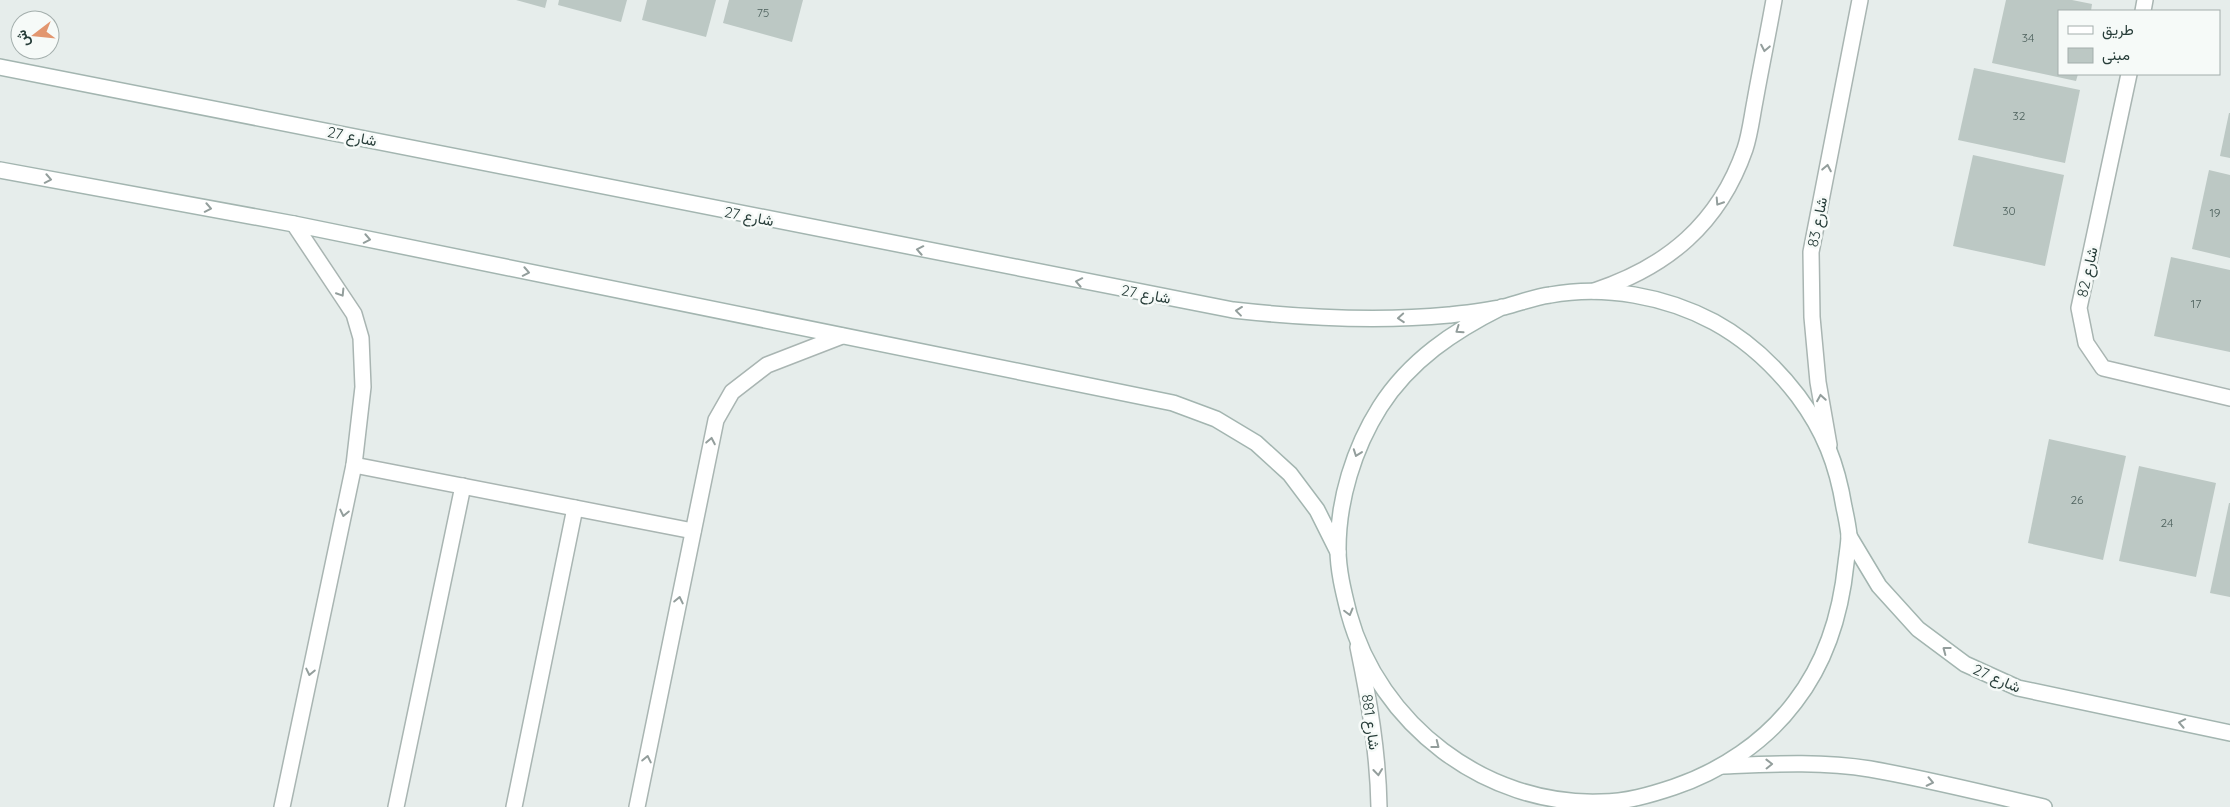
<svg xmlns="http://www.w3.org/2000/svg" width="2230" height="807" font-family="Quicksand,Vazirmatn,sans-serif">
	<style>
		.building { fill: #bcc8c4 }
		.lines { fill: none; stroke-linecap: round; stroke-linejoin: round }
		.service-casing { stroke: #a9b5b2; stroke-width: 18 }
		.minor-casing { stroke: #a9b5b2; stroke-width: 18 }
		.tertiary-casing { stroke: #a9b5b2; stroke-width: 18 }
		.secondary-casing { stroke: #a3b5b0; stroke-width: 18 }
		.service { stroke: #fff; stroke-width: 15 }
		.minor { stroke: #fff; stroke-width: 15 }
		.tertiary { stroke: #fff; stroke-width: 15 }
		.secondary { stroke: #fff; stroke-width: 15 }
		.oneway { stroke: #939e9c }
		.labels { text-anchor: middle; dominant-baseline: central; stroke-width: 5; stroke-linejoin: round; paint-order: stroke }
		.number-label { font-size: 12px; fill: #4c605c }
		.street-label { font-size: 15px; fill: #273d39; stroke: #f6faf8 }
	</style>
	<rect width="100%" height="100%" fill="#e6edeb"/>
	<g class="building">
		<polygon points="516,0 547,0 545,8"/>
		<polygon points="559,0 627,0 621,22 558,5"/>
		<polygon points="647,0 716,0 706,37 642,20"/>
		<polygon points="729,0 803,0 792,42 723,23"/>
		<polygon points="2006,0 2072,0 2092,4 2091,11 2059,11 2059,74 2078,74 2076,81 1992,63"/>
		<polygon points="1974,68 2080,90 2065,163 1958,140"/>
		<polygon points="2229,113 2230,113 2230,158 2220,156"/>
		<polygon points="1973,155 2064,175 2045,266 1953,246"/>
		<polygon points="2209,170 2230,175 2230,258 2192,249"/>
		<polygon points="2171,257 2230,270 2230,352 2154,336"/>
		<polygon points="2049,439 2126,456 2103,560 2028,543"/>
		<polygon points="2139,466 2216,483 2196,577 2119,561"/>
		<polygon points="2229,503 2230,503 2230,597 2210,593"/>
	</g>
	<g class="lines">
		<defs>
			<g id="service">
				<polyline points="354,465 693,531"/>
				<polyline points="282,807 354,465 363,387 361,338 354,314 294,224"/>
				<polyline points="396,807 463,486"/>
				<polyline points="514,807 575,508"/>
				<polyline points="637,807 716,420 732,392 767,365 842,336"/>
			</g>
			<g id="minor">
				<polyline points="2143,11 2145,0"/>
				<polyline points="2129,74 2079,308 2086,343 2103,368 2230,398"/>
			</g>
			<g id="tertiary">
				<path d="M 1594,291 C 1667,267 1719,224 1745,149 C 1750,134 1752,116 1755,101 C 1761,67 1768,34 1774,0"/>
				<polyline points="1829,445 1818,382 1812,317 1811,252 1860,0"/>
				<path d="M 1358,647 C 1369,700 1378,752 1379,807"/>
			</g>
			<g id="secondary">
				<path d="M 0,67 L 1233,310 C 1305,318 1376,322 1449,315 C 1467,313 1486,311 1504,307 C 1520,303 1534,297 1550,295 C 1605,285 1665,296 1714,322 C 1747,340 1775,366 1798,396 C 1824,431 1837,464 1844,507 C 1846,516 1848,526 1849,535 C 1849,544 1847,554 1846,563 C 1841,613 1826,662 1795,702 C 1765,742 1721,771 1674,787 C 1650,795 1626,802 1601,802 C 1485,806 1379,724 1349,614 C 1344,594 1338,571 1338,549 C 1338,500 1354,448 1380,407 C 1410,360 1454,331 1502,307"/>
				<polyline points="0,170 294,224 1173,403 1216,419 1256,443 1290,474 1317,510 1338,552"/>
				<polyline points="1849,536 1879,586 1918,629 1965,664 2018,688 2230,733"/>
				<path d="M 1722,766 C 1771,764 1821,761 1870,769 C 1928,779 1986,794 2044,807"/>
			</g>
		</defs>
		<use href="#service" class="service-casing"/>
		<use href="#minor" class="minor-casing"/>
		<use href="#tertiary" class="tertiary-casing"/>
		<use href="#secondary" class="secondary-casing"/>
		<use href="#service" class="service"/>
		<use href="#minor" class="minor"/>
		<use href="#tertiary" class="tertiary"/>
		<use href="#secondary" class="secondary"/>
	</g>
	<defs><path id="oneway-chevron" d="M-2-3.5L2.5 0L-2 3.5" fill="none" stroke-width="1.6" stroke-linecap="round" stroke-linejoin="round" transform="scale(1.25)"/></defs>
	<g class="oneway">
		<use href="#oneway-chevron" transform="translate(1765 48) rotate(101)"/>
		<use href="#oneway-chevron" transform="translate(1827 168) rotate(-79)"/>
		<use href="#oneway-chevron" transform="translate(48 179) rotate(11)"/>
		<use href="#oneway-chevron" transform="translate(1719 202) rotate(123)"/>
		<use href="#oneway-chevron" transform="translate(208 208) rotate(11)"/>
		<use href="#oneway-chevron" transform="translate(367 239) rotate(11)"/>
		<use href="#oneway-chevron" transform="translate(920 250) rotate(-169)"/>
		<use href="#oneway-chevron" transform="translate(526 272) rotate(11)"/>
		<use href="#oneway-chevron" transform="translate(1079 282) rotate(-169)"/>
		<use href="#oneway-chevron" transform="translate(341 293) rotate(58)"/>
		<use href="#oneway-chevron" transform="translate(1239 311) rotate(-173)"/>
		<use href="#oneway-chevron" transform="translate(1401 318) rotate(176)"/>
		<use href="#oneway-chevron" transform="translate(1459 330) rotate(145)"/>
		<use href="#oneway-chevron" transform="translate(1821 398) rotate(-99)"/>
		<use href="#oneway-chevron" transform="translate(711 441) rotate(-79)"/>
		<use href="#oneway-chevron" transform="translate(1357 453) rotate(110)"/>
		<use href="#oneway-chevron" transform="translate(344 513) rotate(102)"/>
		<use href="#oneway-chevron" transform="translate(679 600) rotate(-78)"/>
		<use href="#oneway-chevron" transform="translate(1349 612) rotate(75)"/>
		<use href="#oneway-chevron" transform="translate(1946 650) rotate(-143)"/>
		<use href="#oneway-chevron" transform="translate(310 672) rotate(102)"/>
		<use href="#oneway-chevron" transform="translate(2182 723) rotate(-169)"/>
		<use href="#oneway-chevron" transform="translate(1436 745) rotate(38)"/>
		<use href="#oneway-chevron" transform="translate(647 759) rotate(-78)"/>
		<use href="#oneway-chevron" transform="translate(1769 764) rotate(-1)"/>
		<use href="#oneway-chevron" transform="translate(1378 772) rotate(84)"/>
		<use href="#oneway-chevron" transform="translate(1930 782) rotate(12)"/>
	</g>
	<g class="labels">
		<g class="number-label">
			<text x="763" y="12">75</text>
			<text x="2028" y="37">34</text>
			<text x="2019" y="115">32</text>
			<text x="2009" y="210">30</text>
			<text x="2215" y="212">19</text>
			<text x="2196" y="303">17</text>
			<text x="2077" y="499">26</text>
			<text x="2167" y="522">24</text>
		</g>
		<g class="street-label">
			<text transform="translate(352 136) rotate(11)">شارع 27</text>
			<text transform="translate(749 216) rotate(11)">شارع 27</text>
			<text transform="translate(1817 222) rotate(-79)">شارع 83</text>
			<text transform="translate(2087 272) rotate(-78)">شارع 82</text>
			<text transform="translate(1146 294) rotate(10)">شارع 27</text>
			<text transform="translate(1997 678) rotate(23)">شارع 27</text>
			<text transform="translate(1371 722) rotate(82)">شارع 881</text>
		</g>
	</g>
	<rect x="2058" y="10" width="162" height="65" fill="#f6faf8" stroke="#a3aeac"/>
	<rect x="2068" y="26" width="25" height="8" fill="#ffffff" stroke="#a3aeac"/>
	<text x="2102" y="35" font-size="15" fill="#273d39">طريق</text>
	<rect x="2068" y="48" width="25" height="15" fill="#bcc8c4" stroke="#a3aeac"/>
	<text x="2102" y="60" font-size="15" fill="#273d39">مبنى</text>
	<g transform="translate(35 35) rotate(254)"><circle r="24" fill="#f6faf8" stroke="#a3aeac"/>
	<path d="M0-4L9 19L0 12L-9 19Z" fill="#e2966f"/>
	<text y="-8" font-size="14" font-weight="bold" text-anchor="middle" fill="#273d39">ش</text>
	</g>
</svg>
